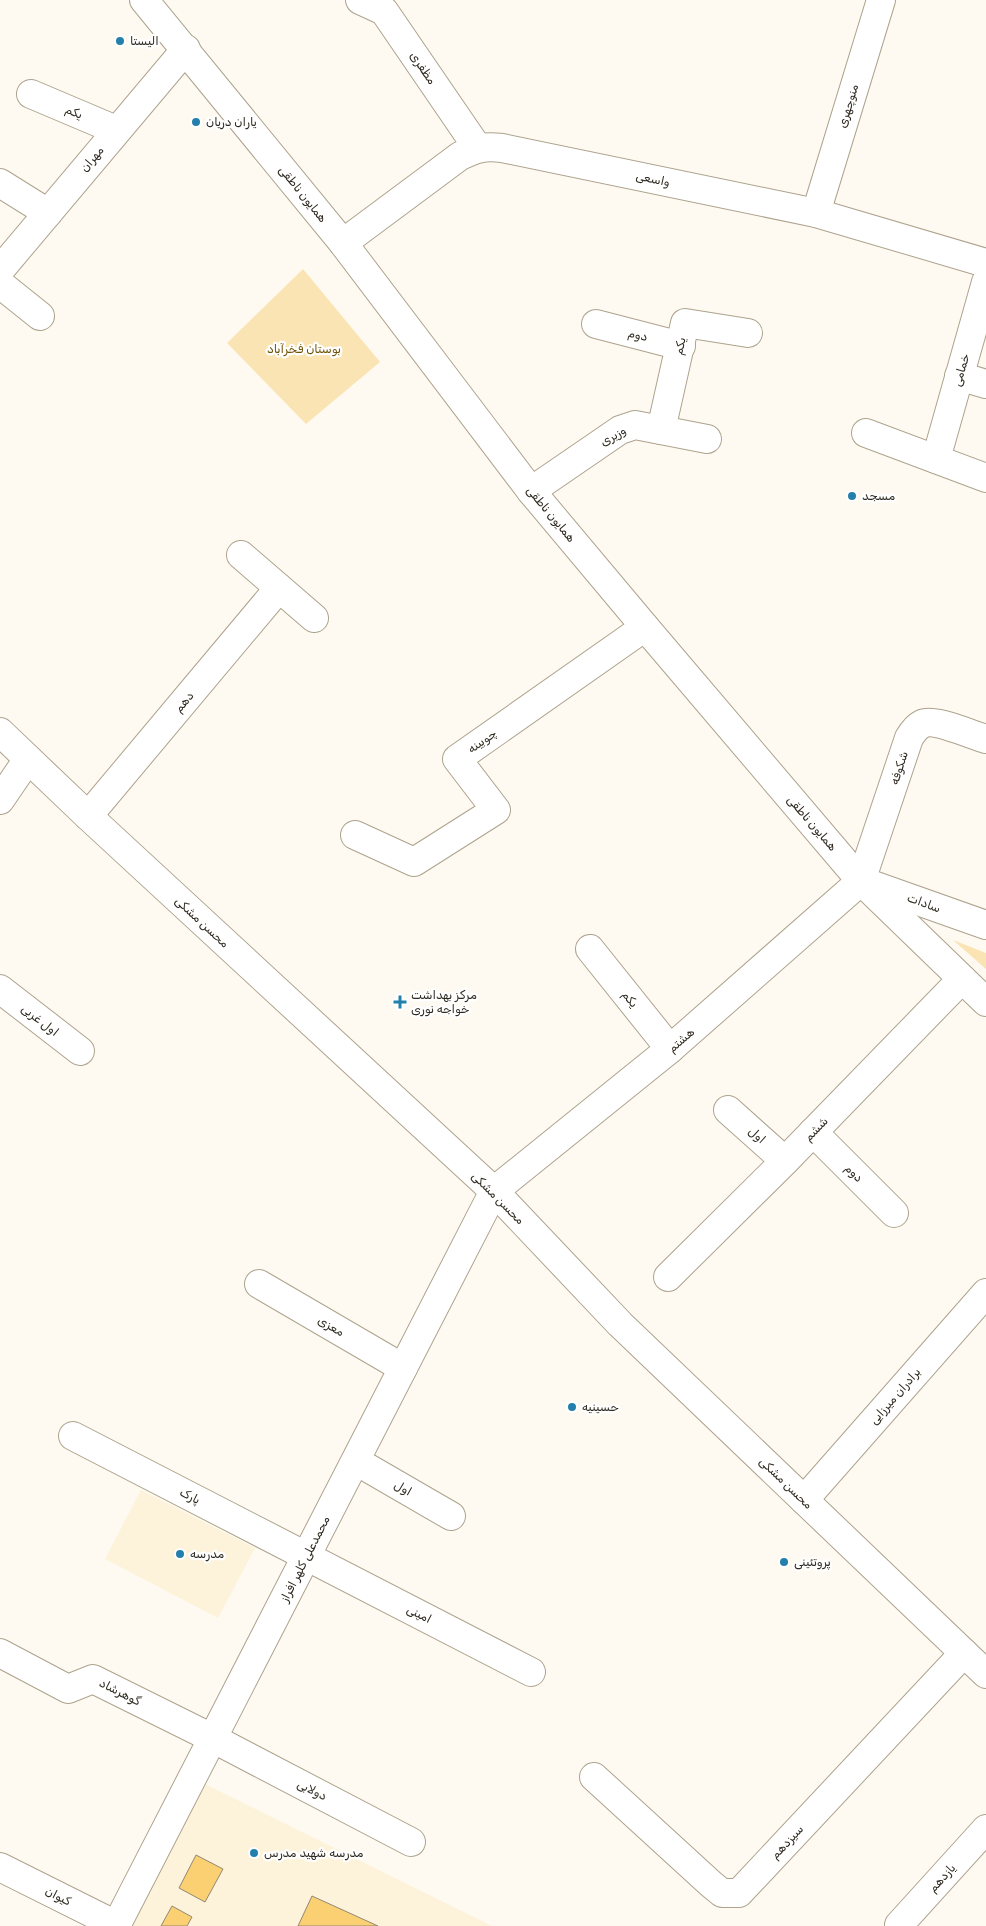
<svg xmlns="http://www.w3.org/2000/svg" width="986" height="1926" font-family="Rubik,'Noto Sans Arabic',sans-serif">
	<style>
		.built { fill: #fdf2da }
		.green { fill: #fae4b4 }
		.building { fill: #fbd072; stroke: #928873 }
		.lines { fill: none; stroke-linecap: round; stroke-linejoin: round }
		.street-casing { stroke: #ada38d; stroke-width: 30 }
		.secondary-casing { stroke: #ada38d; stroke-width: 30 }
		.street { stroke: #fff; stroke-width: 28 }
		.secondary { stroke: #fff; stroke-width: 28 }
		.poi-dot { fill: #237fac; stroke: #fff; stroke-width: 2 }
		.labels { text-anchor: middle; dominant-baseline: central; stroke-width: 4.5; stroke-linejoin: round; paint-order: stroke }
		.poi-label { font-size: 12px; fill: #2e2a21; stroke: #fff; text-anchor: start }
		.street-label { font-size: 12px; fill: #2e2a21; stroke: #fff }
		.park-label { font-size: 12px; fill: #6f5306; stroke: #fff }
	</style>
	<rect width="100%" height="100%" fill="#fffaf1"/>
	<g class="built">
		<polygon points="141,1490 255,1548 218,1618 105,1559"/>
		<polygon points="199,1781 492,1926 125,1926"/>
	</g>
	<g class="green">
		<polygon points="303,269 380,362 306,424 227,343"/>
		<polygon points="953,940 986,953 986,969"/>
	</g>
	<g class="building">
		<polygon points="196,1855 223,1869 205,1902 179,1888"/>
		<polygon points="312,1896 378,1926 298,1926"/>
		<polygon points="172,1906 192,1917 187,1926 161,1926"/>
	</g>
	<g class="lines">
		<defs>
			<g id="street">
				<polyline points="360,0 384,11 477,147"/>
				<polyline points="31,94 116,130"/>
				<polyline points="0,183 48,213"/>
				<polyline points="816,213 881,0"/>
				<path d="M 343,243 L 460,156 C 477,148 484,146 502,148 L 816,213 L 986,263"/>
				<polyline points="0,270 186,49"/>
				<polyline points="0,284 40,316"/>
				<polyline points="596,324 681,346"/>
				<polyline points="959,376 986,384"/>
				<polyline points="661,430 685,323 748,333"/>
				<polyline points="866,433 986,478"/>
				<polyline points="936,459 986,282"/>
				<polyline points="531,491 620,430 635,425 707,439"/>
				<polyline points="241,555 314,618"/>
				<polyline points="0,800 28,759"/>
				<polyline points="88,816 279,588"/>
				<polyline points="355,835 414,862 496,810 457,759 645,627"/>
				<polyline points="590,949 670,1049"/>
				<polyline points="0,989 80,1051"/>
				<polyline points="728,1110 785,1161"/>
				<polyline points="813,1132 894,1213"/>
				<path d="M 494,1191 L 670,1049 L 861,881 L 909,738 C 912,733 916,727 922,724 C 934,718 972,735 986,739"/>
				<polyline points="668,1277 785,1161 962,979"/>
				<polyline points="259,1284 403,1368"/>
				<polyline points="73,1436 531,1672"/>
				<polyline points="356,1461 451,1516"/>
				<polyline points="804,1500 986,1293"/>
				<polyline points="0,1653 68,1689 93,1679 212,1738 411,1842"/>
				<polyline points="594,1777 711,1884 722,1893 739,1893 964,1653"/>
				<polyline points="0,1867 116,1925"/>
				<polyline points="901,1926 899,1925 986,1829"/>
			</g>
			<g id="secondary">
				<polyline points="144,0 343,243 531,491 645,627 861,881 986,1002"/>
				<polyline points="0,732 88,816 494,1191 620,1324 986,1674"/>
				<polyline points="870,884 986,925"/>
				<polyline points="116,1926 494,1191"/>
			</g>
		</defs>
		<use href="#street" class="street-casing"/>
		<use href="#secondary" class="secondary-casing"/>
		<use href="#street" class="street"/>
		<use href="#secondary" class="secondary"/>
	</g>
	<g class="poi-dot">
		<circle cx="120" cy="41" r="5"/>
		<circle cx="196" cy="122" r="5"/>
		<circle cx="852" cy="496" r="5"/>
		<path d="M397.5 994.5h5v5h5v5h-5v5h-5v-5h-5v-5h5z"/>
		<circle cx="572" cy="1407" r="5"/>
		<circle cx="180" cy="1554" r="5"/>
		<circle cx="784" cy="1562" r="5"/>
		<circle cx="254" cy="1853" r="5"/>
	</g>
	<g class="labels">
		<g class="poi-label">
			<text x="130" y="41">الیستا</text>
			<text x="206" y="122">یاران دریان</text>
			<text x="862" y="496">مسجد</text>
			<text x="411" y="995">مرکز بهداشت<tspan x="411" dy="14">خواجه نوری</tspan></text>
			<text x="582" y="1407">حسینیه</text>
			<text x="190" y="1554">مدرسه</text>
			<text x="794" y="1562">پروتئینی</text>
			<text x="264" y="1853">مدرسه شهید مدرس</text>
		</g>
		<g class="street-label">
			<text transform="translate(423 68) rotate(56)">مظفری</text>
			<text transform="translate(848 106) rotate(-73)">منوچهری</text>
			<text transform="translate(74 112) rotate(23)">یکم</text>
			<text transform="translate(92 159) rotate(-50)">مهران</text>
			<text transform="translate(653 179) rotate(12)">واسعی</text>
			<text transform="translate(303 194) rotate(51)">همایون ناطقی</text>
			<text transform="translate(638 335) rotate(14)">دوم</text>
			<text transform="translate(680 346) rotate(-78)">یکم</text>
			<text transform="translate(961 370) rotate(-74)">خمامی</text>
			<text transform="translate(613 436) rotate(-30)">وزیری</text>
			<text transform="translate(551 514) rotate(50)">همایون ناطقی</text>
			<text transform="translate(184 702) rotate(-50)">دهم</text>
			<text transform="translate(482 741) rotate(-35)">چوبینه</text>
			<text transform="translate(899 768) rotate(-72)">شکوفه</text>
			<text transform="translate(812 823) rotate(49)">همایون ناطقی</text>
			<text transform="translate(924 903) rotate(20)">سادات</text>
			<text transform="translate(202 922) rotate(43)">محسن مشکی</text>
			<text transform="translate(630 999) rotate(51)">یکم</text>
			<text transform="translate(40 1020) rotate(38)">اول غربی</text>
			<text transform="translate(681 1040) rotate(-41)">هشتم</text>
			<text transform="translate(816 1129) rotate(-46)">ششم</text>
			<text transform="translate(757 1135) rotate(42)">اول</text>
			<text transform="translate(854 1173) rotate(45)">دوم</text>
			<text transform="translate(498 1198) rotate(45)">محسن مشکی</text>
			<text transform="translate(331 1326) rotate(30)">معزی</text>
			<text transform="translate(895 1396) rotate(-49)">برادران میرزایی</text>
			<text transform="translate(786 1483) rotate(44)">محسن مشکی</text>
			<text transform="translate(403 1488) rotate(30)">اول</text>
			<text transform="translate(190 1496) rotate(27)">پارک</text>
			<text transform="translate(305 1559) rotate(-63)">محمدعلی کلهر افراز</text>
			<text transform="translate(419 1614) rotate(27)">امینی</text>
			<text transform="translate(120 1692) rotate(27)">گوهرشاد</text>
			<text transform="translate(312 1790) rotate(27)">دولابی</text>
			<text transform="translate(787 1842) rotate(-47)">سیزدهم</text>
			<text transform="translate(942 1878) rotate(-48)">یازدهم</text>
			<text transform="translate(58 1896) rotate(27)">کیوان</text>
		</g>
		<g class="park-label">
			<text x="304" y="349">بوستان فخرآباد</text>
		</g>
	</g>
</svg>
